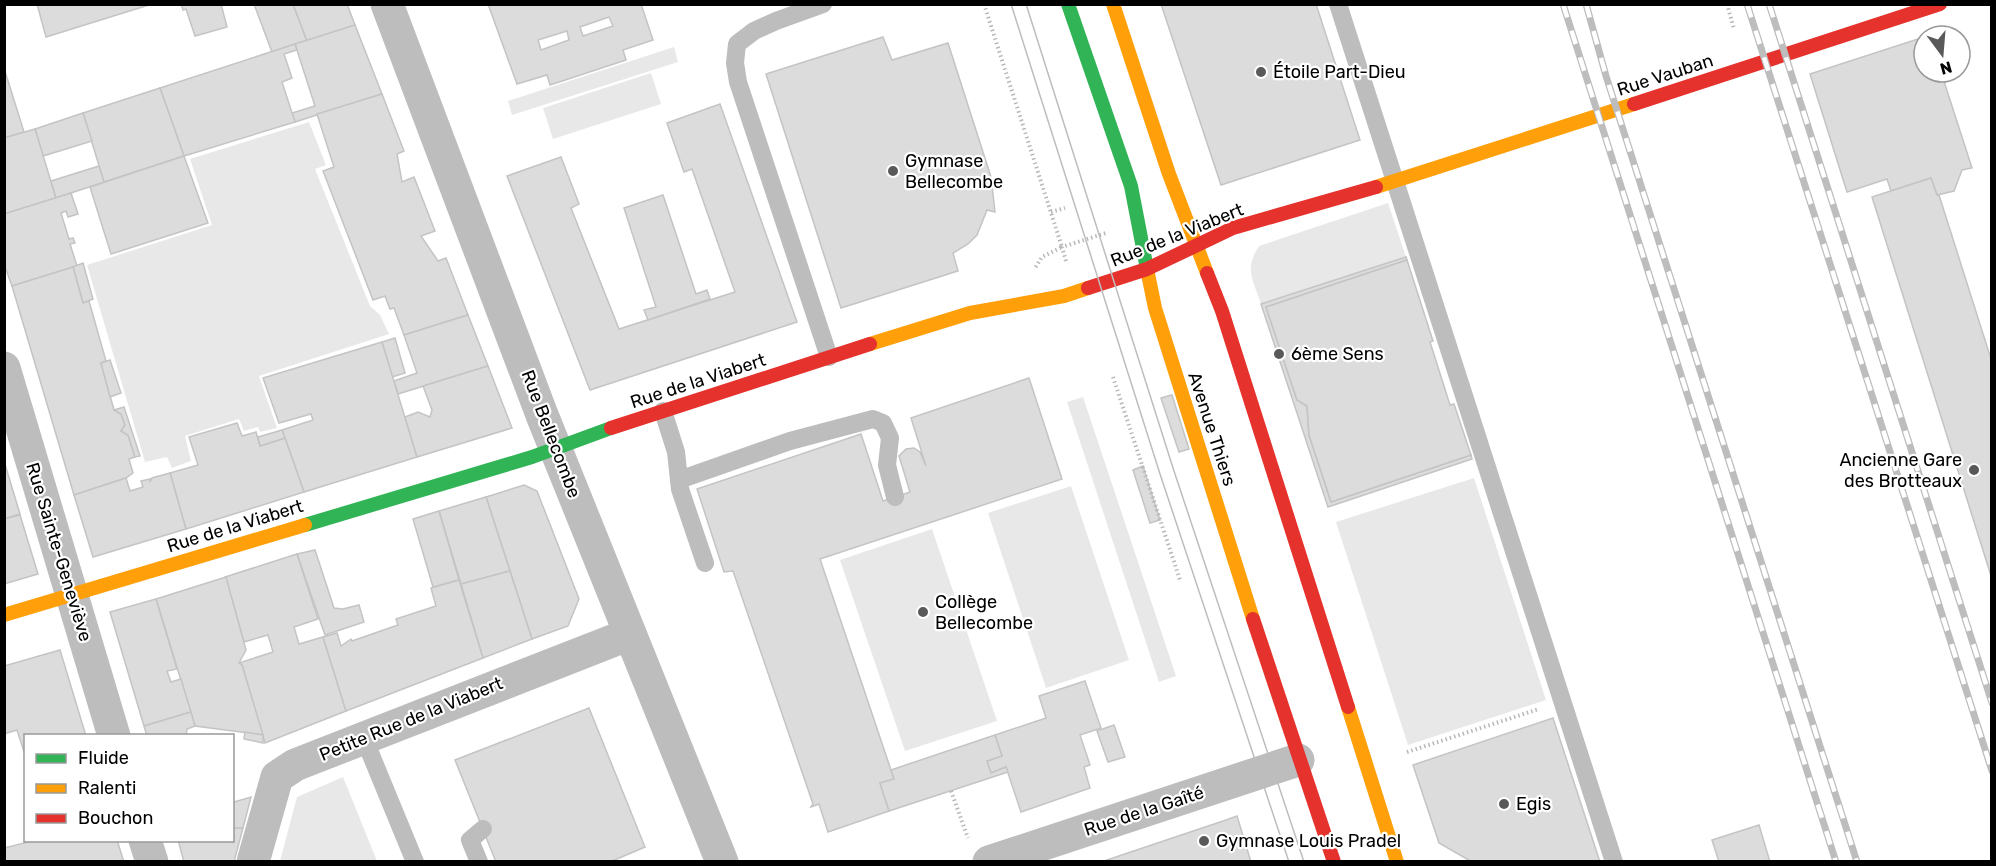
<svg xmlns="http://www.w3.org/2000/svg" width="1996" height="866" font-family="Rubik,sans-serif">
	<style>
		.green { fill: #e8e8e8 }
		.building { fill: #dcdcdc; stroke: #c4c4c4; stroke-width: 1.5; fill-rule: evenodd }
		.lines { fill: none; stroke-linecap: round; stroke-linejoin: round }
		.path { stroke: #b8b8b8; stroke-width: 4; stroke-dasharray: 1.5 3; stroke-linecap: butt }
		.lane { stroke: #bdbdbd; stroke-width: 18 }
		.street { stroke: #bdbdbd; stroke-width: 33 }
		.fast { stroke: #30b455; stroke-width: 14 }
		.slow { stroke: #ff9f0a; stroke-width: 14 }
		.jam { stroke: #e5322d; stroke-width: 14 }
		.tram { stroke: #bdbdbd; stroke-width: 1.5 }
		.rail-casing { stroke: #bdbdbd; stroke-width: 7 }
		.rail { stroke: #fff; stroke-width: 4.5; stroke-dasharray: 14; stroke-linecap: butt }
		.poi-dot { fill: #595959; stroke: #fff; stroke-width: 2 }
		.labels { text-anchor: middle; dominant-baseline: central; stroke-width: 4.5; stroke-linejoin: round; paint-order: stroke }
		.poi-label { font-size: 18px; fill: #000; stroke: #fff; text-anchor: start }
		.street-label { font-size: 18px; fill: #000; stroke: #fff }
	</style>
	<rect width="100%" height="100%" fill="#fff"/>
	<g class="green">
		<polygon points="674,47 678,62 512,115 508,101"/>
		<polygon points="651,73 661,104 553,139 543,108"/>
		<polygon points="309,122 326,165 315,169 370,306 380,315 389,334 259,376 277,428 260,432 258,427 244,431 239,419 185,436 191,461 172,468 167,457 145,462 87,265 212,225 190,159"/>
		<path d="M 1388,203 L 1406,257 L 1261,304 C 1253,280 1244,269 1259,246 Z"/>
		<polygon points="1083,397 1176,676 1159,682 1067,402"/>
		<polygon points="1474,478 1546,700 1408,745 1336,522"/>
		<polygon points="1071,486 1129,660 1046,688 988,513"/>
		<polygon points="932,529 997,721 905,751 840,560"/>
		<polygon points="343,777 377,861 280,861 297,797"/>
	</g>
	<g class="building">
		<polygon points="37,4 152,4 46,37"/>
		<polygon points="181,4 221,4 227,27 195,36 186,9 183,10"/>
		<polygon points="254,4 293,4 307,41 272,52"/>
		<polygon points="293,4 347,4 355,25 307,41"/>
		<path d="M 488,4 L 641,4 L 653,40 L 623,50 L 626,60 L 550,85 L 547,75 L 517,84 ZM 609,17 L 613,26 L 583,36 L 580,27 ZM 567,31 L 569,40 L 541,50 L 538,40 Z"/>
		<polygon points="1161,4 1316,4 1360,140 1221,185"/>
		<polygon points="355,25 382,94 295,122 292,113 315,106 295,44"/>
		<polygon points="883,37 892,60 948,43 991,177 995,212 987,210 977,235 968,244 953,253 958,271 841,308 766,74"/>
		<polygon points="1924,37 1924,72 1941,72 1972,168 1962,170 1954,191 1937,195 1931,178 1891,191 1887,179 1847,192 1810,74"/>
		<polygon points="295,44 297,50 284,54 292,78 282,82 295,122 184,156 160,88"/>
		<polygon points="4,68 24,132 4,138"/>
		<polygon points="160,88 184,156 104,182 83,113"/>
		<polygon points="382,94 404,151 397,154 402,182 414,177 435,231 421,236 438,261 446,258 468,315 404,335 394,308 390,309 385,296 373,300 323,171 334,167 317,114"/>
		<polygon points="720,104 797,322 590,390 507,176 561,157 579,204 571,208 619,329 735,292 692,169 684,172 667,123"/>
		<polygon points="83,113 92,141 43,156 35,129"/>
		<polygon points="35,129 56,198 4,214 4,138"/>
		<polygon points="184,156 208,223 111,254 90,187"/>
		<polygon points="99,166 104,182 56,198 51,181"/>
		<polygon points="1931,178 1937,195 1939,195 1992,362 1992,579 1872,197"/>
		<polygon points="71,193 78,214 68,217 66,211 61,213 69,239 73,238 75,243 70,244 77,266 12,286 4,264 4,214"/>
		<polygon points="663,195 696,294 707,290 710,299 648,320 644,310 656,307 624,208"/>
		<polygon points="1406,257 1407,260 1266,307 1297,400 1307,406 1309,435 1331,502 1471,455 1472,459 1328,507 1261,304"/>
		<polygon points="1407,260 1433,341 1430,342 1450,405 1454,404 1471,455 1331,502 1309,435 1307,406 1297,400 1266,307"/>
		<polygon points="83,263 93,299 83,303 73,267"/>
		<polygon points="73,267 83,303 89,301 106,361 101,363 114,410 121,414 125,425 121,431 128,435 135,457 129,459 133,473 126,478 74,495 12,286"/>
		<polygon points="468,315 488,366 398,394 394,381 417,373 404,335"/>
		<polygon points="395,338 405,373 392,377 382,342"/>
		<polygon points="382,342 417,457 304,492 282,430 313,420 311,414 279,423 263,378"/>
		<polygon points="110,360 121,393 110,397 101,363"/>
		<polygon points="488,366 512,428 417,457 405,417 418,412 430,417 432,410 423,386"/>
		<polygon points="1029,378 1062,479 820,559 894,779 880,783 889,811 828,832 819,804 811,807 813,804 733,571 724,572 697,489 861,434 883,501 910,492 899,456 906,449 914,448 920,452 926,466 911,418"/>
		<polygon points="1172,395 1189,449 1179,452 1161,398"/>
		<polygon points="124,407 140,456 135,457 128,435 121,431 125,425 121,414 114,410"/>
		<polygon points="237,423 242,436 256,432 260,446 285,438 304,492 186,529 170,473 198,465 189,437"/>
		<polygon points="282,430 285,438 260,446 258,437"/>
		<polygon points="4,461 20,514 4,519"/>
		<polygon points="1143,466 1160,520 1150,523 1133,470"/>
		<polygon points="170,473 186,529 93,557 74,495 126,478 130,491 143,487 141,481 150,479 150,482 152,478"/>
		<polygon points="524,485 537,491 579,599 568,626 532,639 486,497"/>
		<polygon points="486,497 510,571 461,584 439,511"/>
		<polygon points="439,511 459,580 433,587 413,519"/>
		<polygon points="20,515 38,574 4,584 4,519"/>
		<polygon points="315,550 334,608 343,609 359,605 364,622 325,635 297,554"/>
		<polygon points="297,554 318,619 294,627 299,644 323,637 346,711 265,743 242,665 239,663 273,652 268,635 244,642 225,577"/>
		<polygon points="510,571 532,639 483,658 461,584"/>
		<polygon points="226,577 246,650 239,663 242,665 263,735 195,726 156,599"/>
		<polygon points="459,580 483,658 346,711 323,637 337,633 341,646 351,639 352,641 398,625 396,619 436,606 431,588"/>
		<polygon points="156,599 177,669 167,671 171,682 181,679 191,712 144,726 110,612"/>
		<polygon points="60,650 86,736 26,736 26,758 17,730 4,734 4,666"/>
		<polygon points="1085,681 1101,728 1080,735 1090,765 1084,767 1090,788 1021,812 1006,767 991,773 987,761 1002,756 995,735 1046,718 1039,696"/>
		<polygon points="589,708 645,847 610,862 496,862 455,760"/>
		<polygon points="191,712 195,726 187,729 186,736 147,736 144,726"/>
		<polygon points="1553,718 1600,862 1472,862 1439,843 1413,765"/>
		<polygon points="1114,725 1125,757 1108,762 1097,731"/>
		<polygon points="245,732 263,735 263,743 244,739"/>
		<polygon points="995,735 1002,756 987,761 991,773 1006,767 1008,772 889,811 880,783 894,779 891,770"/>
		<polygon points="251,797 243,828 232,828 232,798 234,802"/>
		<polygon points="1237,816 1251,862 1101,862 1226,820"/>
		<polygon points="1759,825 1770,862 1719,862 1712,840"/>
		<polygon points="232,828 243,828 234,862 184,862 178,840 232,840"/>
		<polygon points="36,840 117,840 124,862 4,862 4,848"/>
	</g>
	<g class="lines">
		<g class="path">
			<polyline points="984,4 1062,247 1042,257 1035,268"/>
			<polyline points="1727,4 1734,29"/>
			<polyline points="1051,212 1065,208"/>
			<polyline points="1066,261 1062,247 1106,233"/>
			<polyline points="1113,377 1180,580"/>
			<polyline points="1407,752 1539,709"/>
			<polyline points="951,791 968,838"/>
		</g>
		<g class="lane">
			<polyline points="823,4 776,21 754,31 737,44 735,63 738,82 829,357"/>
			<polyline points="1338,4 1614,862"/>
			<polyline points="663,411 676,452 679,480 790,441 873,419 883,423 890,438 887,465 895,497"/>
			<polyline points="679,480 680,489 705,563"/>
			<polyline points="364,738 415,862"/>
			<polyline points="479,862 470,840 483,829"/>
		</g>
		<g class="street">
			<polyline points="387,4 542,415 722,862"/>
			<polyline points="4,368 114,736"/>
			<polyline points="145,840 152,862"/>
			<polyline points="253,862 277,777 295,765 630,634"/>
			<polyline points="989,862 1298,760"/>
		</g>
		<g class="fast">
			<polyline points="1068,4 1131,186 1147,269"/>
			<polyline points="305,525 532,457 611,428"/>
		</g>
		<g class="slow">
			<polyline points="1113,4 1169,174 1207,273"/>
			<polyline points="1376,187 1634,104"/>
			<polyline points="1147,269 1155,308 1253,619"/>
			<polyline points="870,344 970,313 1064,296 1088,288"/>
			<polyline points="4,615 305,525"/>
			<polyline points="1348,707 1397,862"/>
		</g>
		<g class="jam">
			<polyline points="1634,104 1940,4"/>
			<polyline points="1207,273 1222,311 1348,707"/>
			<polyline points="1088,288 1147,269 1233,228 1376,187"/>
			<polyline points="611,428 870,344"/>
			<polyline points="1253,619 1334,862"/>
		</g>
		<g class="tram">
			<polyline points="1011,4 1160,474 1289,862"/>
			<polyline points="1026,4 1174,471 1304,862"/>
		</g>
		<defs>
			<g id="rail">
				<polyline points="1563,4 1836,862"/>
				<polyline points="1586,4 1606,76 1857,862"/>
				<polyline points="1747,4 1992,771"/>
				<polyline points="1769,4 1992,703"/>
			</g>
		</defs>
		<use href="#rail" class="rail-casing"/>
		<use href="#rail" class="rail"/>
	</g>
	<g class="poi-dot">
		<circle cx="1261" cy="72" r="6"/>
		<circle cx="893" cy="171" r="6"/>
		<circle cx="1279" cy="354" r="6"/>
		<circle cx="1974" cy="470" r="6"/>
		<circle cx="923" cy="612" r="6"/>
		<circle cx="1504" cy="804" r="6"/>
		<circle cx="1204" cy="841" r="6"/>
	</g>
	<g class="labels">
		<g class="poi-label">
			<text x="1273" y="72">Étoile Part-Dieu</text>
			<text x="905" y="161">Gymnase<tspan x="905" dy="21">Bellecombe</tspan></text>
			<text x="1291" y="354">6ème Sens</text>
			<text x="1962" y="460" text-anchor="end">Ancienne Gare<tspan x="1962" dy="21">des Brotteaux</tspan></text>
			<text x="935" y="602">Collège<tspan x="935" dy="21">Bellecombe</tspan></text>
			<text x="1516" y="804">Egis</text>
			<text x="1216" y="841">Gymnase Louis Pradel</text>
		</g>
		<g class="street-label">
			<text transform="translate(1665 75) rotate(-18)">Rue Vauban</text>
			<text transform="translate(1177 235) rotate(-22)">Rue de la Viabert</text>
			<text transform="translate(698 381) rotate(-18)">Rue de la Viabert</text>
			<text transform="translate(1212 429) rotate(72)">Avenue Thiers</text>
			<text transform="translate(551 434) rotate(69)">Rue Bellecombe</text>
			<text transform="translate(235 526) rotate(-17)">Rue de la Viabert</text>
			<text transform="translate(59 552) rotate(73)">Rue Sainte-Geneviève</text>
			<text transform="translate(411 719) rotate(-22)">Petite Rue de la Viabert</text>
			<text transform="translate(1144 811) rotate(-18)">Rue de la Gaîté</text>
		</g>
	</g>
	<rect width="1996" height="866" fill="none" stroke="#000000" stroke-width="12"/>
	<rect x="24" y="734" width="210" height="108" fill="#ffffff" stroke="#999999" stroke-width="1.5"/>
	<rect x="36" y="754" width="30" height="9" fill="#30b455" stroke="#999999" stroke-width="1.5"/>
	<text x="78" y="764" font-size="18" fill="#000000">Fluide</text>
	<rect x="36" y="784" width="30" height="9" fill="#ff9f0a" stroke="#999999" stroke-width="1.5"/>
	<text x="78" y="794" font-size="18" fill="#000000">Ralenti</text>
	<rect x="36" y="814" width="30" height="9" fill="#e5322d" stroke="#999999" stroke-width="1.5"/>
	<text x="78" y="824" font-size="18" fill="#000000">Bouchon</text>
	<g transform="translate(1942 54) rotate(164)"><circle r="28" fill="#ffffff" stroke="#999999" stroke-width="1.5"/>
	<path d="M0-4.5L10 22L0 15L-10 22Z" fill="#595959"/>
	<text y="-9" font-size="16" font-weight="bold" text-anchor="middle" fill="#000000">N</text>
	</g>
</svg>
